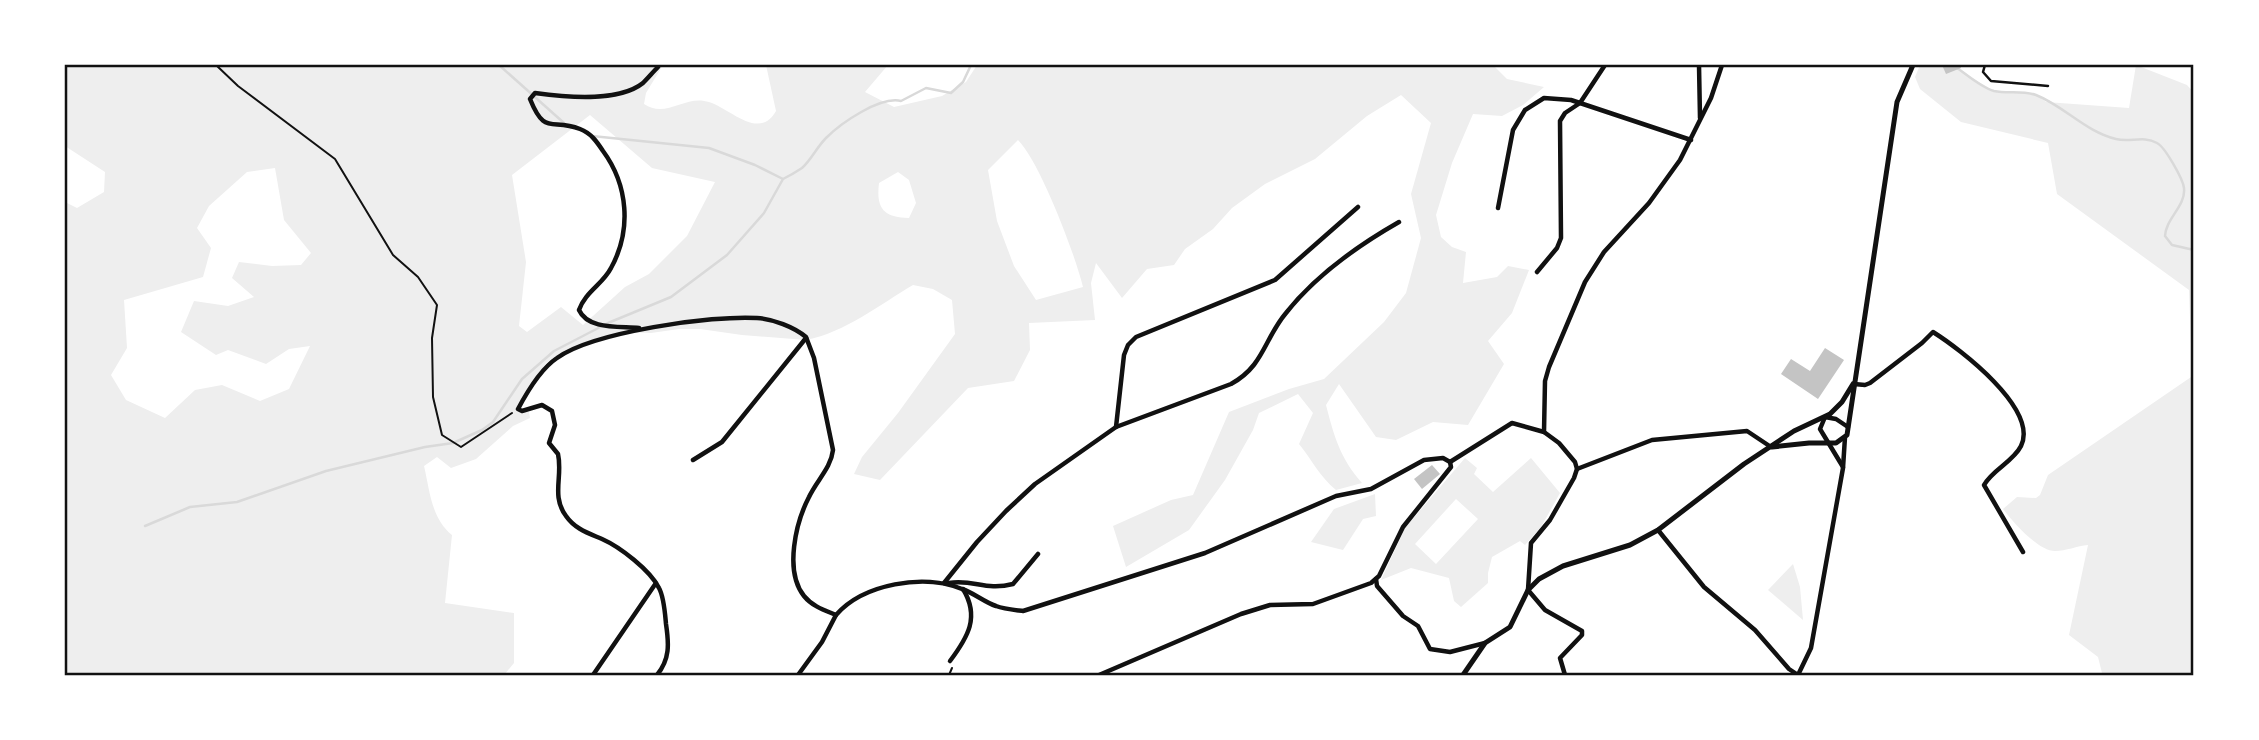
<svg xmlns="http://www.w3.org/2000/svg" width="2259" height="740" font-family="Spectral,serif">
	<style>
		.green { fill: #eee; fill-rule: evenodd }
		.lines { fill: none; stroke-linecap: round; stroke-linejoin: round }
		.stream { stroke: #d9d9d9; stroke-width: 2.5 }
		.building { fill: #c4c4c4 }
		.path { stroke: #111; stroke-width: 2 }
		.service { stroke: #111; stroke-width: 2.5 }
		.minor { stroke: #111; stroke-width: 4.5 }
		.tertiary { stroke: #111; stroke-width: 5 }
		.neatline { fill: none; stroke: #111; stroke-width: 2.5 }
	</style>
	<rect width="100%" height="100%" fill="#fff"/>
	<g class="green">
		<path d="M 65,65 L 663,65 L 646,93 L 644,104 C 666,119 686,94 709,102 C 731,109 759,141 776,111 L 766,65 L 888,65 L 865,92 L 894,107 L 942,96 L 966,82 L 977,65 L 1493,65 L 1507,79 L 1544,87 L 1523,105 L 1502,116 L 1473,114 L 1452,163 L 1436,215 L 1441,237 L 1452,247 L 1466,252 L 1463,283 L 1497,277 L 1508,266 L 1529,270 L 1512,313 L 1488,341 L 1504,364 L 1468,425 L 1433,422 L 1396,440 L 1376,437 L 1339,384 L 1326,405 C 1334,436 1340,458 1362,483 L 1336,490 C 1320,477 1312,460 1299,444 L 1313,413 L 1298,394 L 1259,413 L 1253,430 L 1225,480 L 1189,530 L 1126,567 L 1113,526 L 1171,500 L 1193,495 L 1229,412 L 1289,389 L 1324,379 L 1384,322 L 1406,293 L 1421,238 L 1411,194 L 1431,123 L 1401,95 L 1367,116 L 1315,159 L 1265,184 L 1232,208 L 1213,229 L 1185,249 L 1174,265 L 1147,269 L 1122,298 L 1096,263 L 1091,283 L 1095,320 L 1029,323 L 1030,350 L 1014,381 L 968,388 L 880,480 L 854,474 L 862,457 L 898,413 L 955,334 L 952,300 L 933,289 L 913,285 C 879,305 846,332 806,340 L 742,335 L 700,329 L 679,329 L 651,333 L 622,332 L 597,338 L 559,354 L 546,363 L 517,408 L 519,412 L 529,412 L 530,418 L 513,426 L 476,459 L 451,468 L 437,457 L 424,466 C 430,491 431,518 452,535 L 445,603 L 514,613 L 514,663 L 504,675 L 65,675 L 65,202 L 77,208 L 104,192 L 105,172 L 65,146 ZM 590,115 L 652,168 L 715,182 L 687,236 L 649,274 L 625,287 L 583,325 L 561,307 L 527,332 L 519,326 L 526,262 L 512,175 ZM 1018,140 C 1040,162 1075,254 1083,287 L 1036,300 L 1014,266 L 997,221 L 988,170 ZM 275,168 L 284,220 L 311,253 L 301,265 L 272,266 L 239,262 L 232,278 L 254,297 L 228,306 L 194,301 L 181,332 L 216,355 L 228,350 L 266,364 L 289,349 L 310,346 L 289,389 L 260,401 L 222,385 L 195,390 L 165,418 L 126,400 L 111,375 L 127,348 L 124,300 L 203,277 L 211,248 L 197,228 L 209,206 L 247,172 ZM 898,172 L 909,180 L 916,203 L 909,218 C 883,217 876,208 879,183 Z"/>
		<polygon points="1920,65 1952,65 1993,91 2027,93 2038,96 2046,102 2129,108 2136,65 2187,85 2194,93 2194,347 2191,345 2189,290 2057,194 2048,143 1961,122 1920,89 1915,77"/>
		<path d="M 2194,375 L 2194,675 L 2096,675 L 2102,673 L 2098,657 L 2069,635 L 2088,545 C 2077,546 2066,551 2055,551 C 2038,551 2013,522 2003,509 L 2017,497 L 2036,498 L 2040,495 L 2048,475 Z"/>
		<path d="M 1465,458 L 1477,468 L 1474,474 L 1493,492 L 1531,458 L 1560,493 L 1541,527 L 1525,545 L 1520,541 L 1492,557 L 1488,573 L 1488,583 L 1461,607 L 1454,601 L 1449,578 L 1411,568 L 1381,580 L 1405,528 ZM 1456,499 L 1478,519 L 1436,564 L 1415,544 Z"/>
		<polygon points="1375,494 1376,516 1363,519 1343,550 1311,542 1334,509"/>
		<polygon points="1793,564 1800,587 1803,620 1768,590"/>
	</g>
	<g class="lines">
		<g class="stream">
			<polyline points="499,65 564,123"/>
			<path d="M 1953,65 C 1965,73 1980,87 1994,91 C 2008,94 2022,90 2036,95 C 2064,106 2086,132 2116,139 C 2130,143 2143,135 2157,143 C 2165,147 2183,179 2184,188 C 2186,206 2166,218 2165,236 L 2172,245 L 2194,250"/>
			<path d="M 592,136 L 709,148 L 755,165 L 783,179 C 789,176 796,172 802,168 C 811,160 817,147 826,138 C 841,123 880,96 901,101 L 926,88 L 951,93 L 963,82 L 971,65"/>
			<polyline points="145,526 190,507 237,502 326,471 425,447 453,443 482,430 493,422 522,379 554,351 608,323 671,297 727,255 764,213 783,179"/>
		</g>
	</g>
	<g class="building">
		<polygon points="1942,65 1960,65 1961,68 1946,74"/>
		<polygon points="1825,348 1844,360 1818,399 1781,374 1791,359 1810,371"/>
		<polygon points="1432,465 1440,474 1422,489 1414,479"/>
	</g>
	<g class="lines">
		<g class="path">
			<polyline points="216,65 238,86 335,159 393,255 418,277 437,305 432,338 433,397 442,435 461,447 512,413"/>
			<polyline points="949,675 952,668"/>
		</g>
		<polyline class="service" points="1985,65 1983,72 1991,81 2048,86"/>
		<g class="minor">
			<polyline points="1699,65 1700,118"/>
			<polyline points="1498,208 1513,130 1525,110 1544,98 1571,100 1691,140"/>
			<polyline points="1537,272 1557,248 1561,238 1560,121 1565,113 1580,103 1605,65"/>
			<path d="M 639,328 C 620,326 588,330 579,310 C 585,292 603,284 611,268 C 632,230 628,185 603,151 C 597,142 591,133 580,129 C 551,118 545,136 530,99 L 535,93 C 564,97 618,103 643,83 C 648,78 653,72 658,67"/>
			<path d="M 1854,384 L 1865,385 L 1870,383 L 1922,343 L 1933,332 C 1960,349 2039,409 2021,446 C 2013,462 1993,469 1984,485 L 2023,552"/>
			<polyline points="1116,427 1124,355 1128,345 1136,337 1275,280 1358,207"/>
			<polyline points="693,460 722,442 806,338"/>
			<polyline points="1450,462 1512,423 1544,432"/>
			<polyline points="1843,467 1820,429 1825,417 1836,419 1848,427"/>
			<polyline points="1577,469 1652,440 1747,431 1771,447"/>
			<polyline points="1658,530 1704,587 1755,630 1789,669 1798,675"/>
			<polyline points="1376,579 1377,586 1403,616 1418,626 1430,649 1450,652 1485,643"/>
			<path d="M 944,583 L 977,542 L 1006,511 L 1035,484 L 1116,427 L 1231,384 C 1264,366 1264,339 1286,313 C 1316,275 1357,246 1399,222"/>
			<path d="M 949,583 C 974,579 985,591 1013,584 L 1038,554"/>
			<path d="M 950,661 C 968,637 980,617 963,589"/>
			<polyline points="593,675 656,583"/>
			<path d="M 657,675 C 670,659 669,644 666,624 C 665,613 664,597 659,588 C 650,570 620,547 602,539 C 588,533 575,529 566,516 C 551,496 563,476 558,454 L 549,443 L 555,425 L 552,411 L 542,405 L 522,411 L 518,409 C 527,392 542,368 557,358 C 593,332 712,315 757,318 C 773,319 794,327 806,337 L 814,358 L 833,450 C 831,468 817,480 809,497 C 796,522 784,571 804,596 C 812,606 824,610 836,615 C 863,584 924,573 962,589 C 974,593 984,602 996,606 C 1004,609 1014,610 1023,611 L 1205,553 L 1336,496 L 1371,489 L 1424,460 L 1443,458 L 1450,462"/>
			<polyline points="798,675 822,642 836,615"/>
			<polyline points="1099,675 1241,614 1270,605 1313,604 1371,583 1379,576 1403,527 1451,467 1450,462"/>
			<polyline points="1565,675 1560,658 1582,635 1582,631 1545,610 1528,590 1531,543 1550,520 1574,478 1577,469 1575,462 1559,443 1544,432 1545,381 1549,367 1585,282 1604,252 1649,203 1680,160 1711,98 1722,65"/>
			<polyline points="1798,675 1811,648 1843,468 1845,437"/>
		</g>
		<g class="tertiary">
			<polyline points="1772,447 1809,443 1836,443 1847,435 1897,102 1913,65"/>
			<polyline points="1463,675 1485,643 1510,627 1528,590 1539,579 1563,566 1630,545 1658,530 1744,464 1794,431 1830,414 1842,402 1853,384"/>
		</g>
	</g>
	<rect width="2259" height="740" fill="none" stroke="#ffffff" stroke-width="133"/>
	<rect x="66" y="66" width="2126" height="608" class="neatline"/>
</svg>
